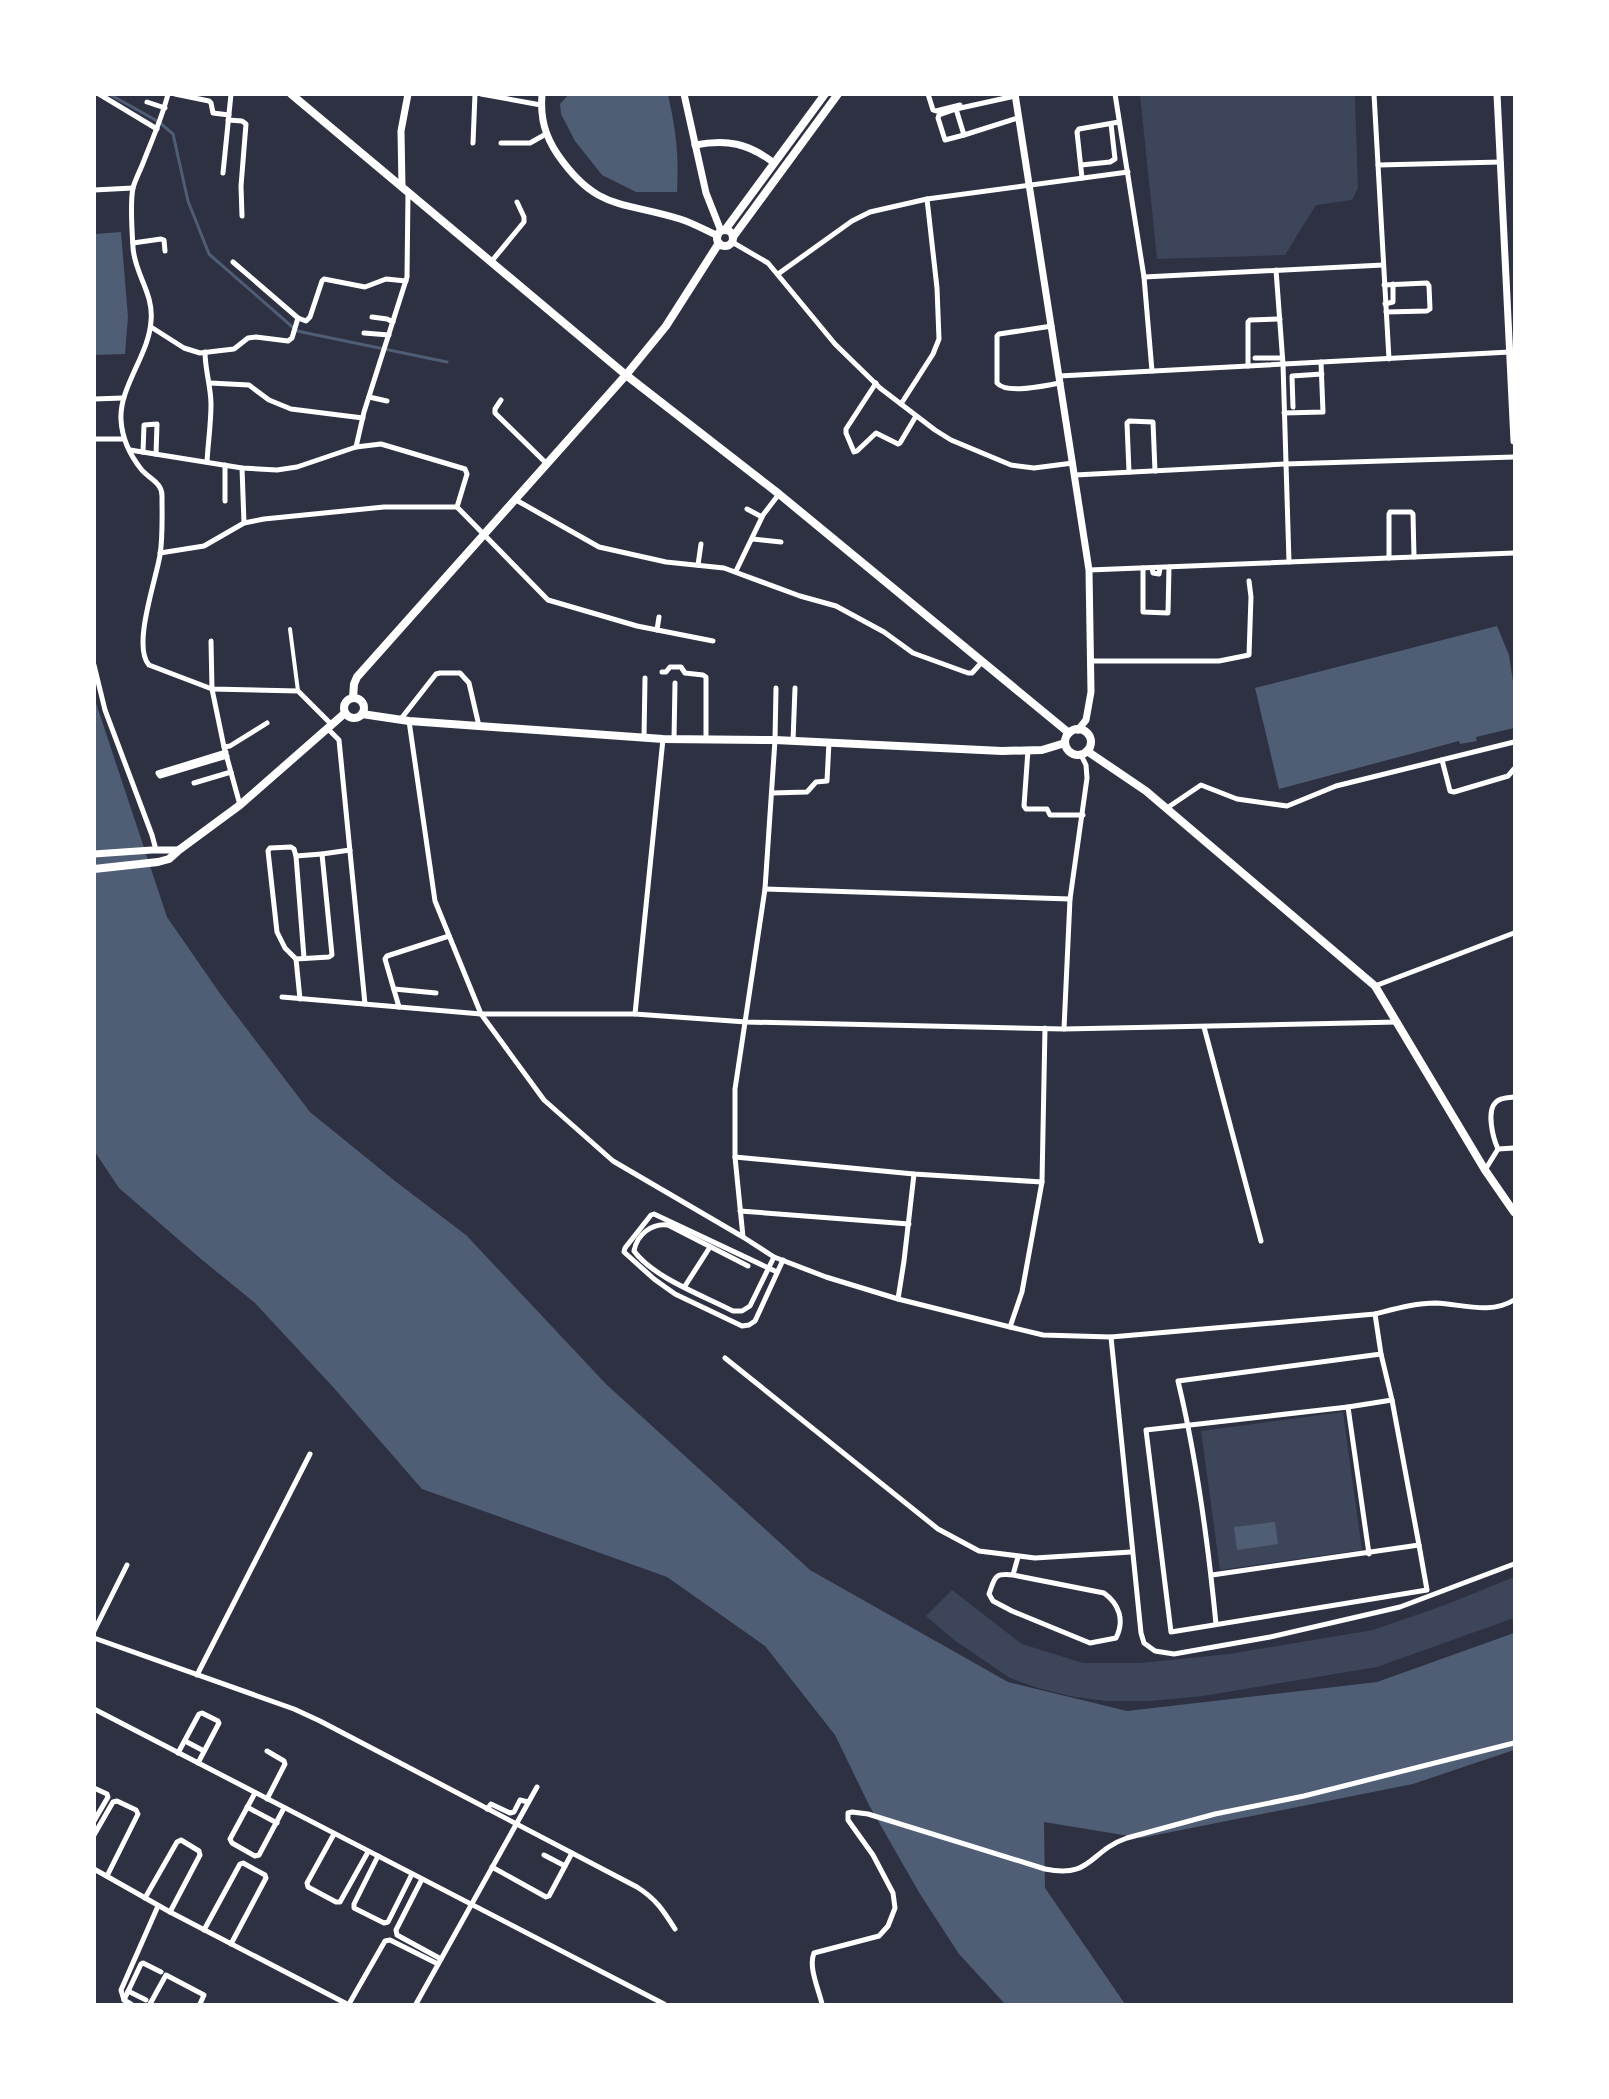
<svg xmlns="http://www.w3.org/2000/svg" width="1609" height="2099" font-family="Poppins,sans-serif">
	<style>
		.green { fill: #3c4559 }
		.water { fill: #4f5d75 }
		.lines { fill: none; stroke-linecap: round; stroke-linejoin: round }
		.stream { stroke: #4f5d75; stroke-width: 3 }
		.pedestrian { stroke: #fff; stroke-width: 4 }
		.minor { stroke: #fff; stroke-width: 5 }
		.tertiary { stroke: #fff; stroke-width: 7 }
		.secondary { stroke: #fff; stroke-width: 8 }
		.primary { stroke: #fff; stroke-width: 8 }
	</style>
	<rect width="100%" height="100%" fill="#2d3142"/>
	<g class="green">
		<polygon points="1140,95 1352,95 1355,97 1358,188 1352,200 1316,205 1285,255 1157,259"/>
		<polygon points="1343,1412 1362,1550 1220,1570 1201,1431"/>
		<polygon points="1514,1577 1514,1618 1377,1667 1203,1696 1150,1701 1106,1701 1070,1696 1038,1688 1010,1678 954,1640 926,1616 952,1590 1022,1644 1083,1663 1140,1663 1229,1654 1373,1630 1445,1605"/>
	</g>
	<g class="water">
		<path d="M 568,95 L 668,95 C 676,129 679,156 677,192 L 636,192 L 602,175 L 575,141 L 561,114 L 560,104 Z"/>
		<polygon points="121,232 128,317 125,354 95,355 95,234"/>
		<polygon points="1497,626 1509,655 1514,688 1514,728 1476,737 1477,741 1460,744 1459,741 1279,789 1255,688"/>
		<polygon points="94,697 167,917 221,995 310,1112 395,1181 466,1235 606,1384 810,1570 1008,1682 1127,1711 1377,1682 1514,1633 1514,1750 1413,1784 1141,1838 1044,1822 1045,1888 1125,2004 1005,2004 959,1954 920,1894 869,1805 835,1735 765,1646 667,1577 422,1489 333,1387 255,1303 201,1259 119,1188 95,1152"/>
		<polygon points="1275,1522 1278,1544 1237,1550 1234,1527"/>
	</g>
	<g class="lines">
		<polyline class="stream" points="109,94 159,122 173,134 188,201 209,254 297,331 447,362"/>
		<polyline class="pedestrian" points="290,629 298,691"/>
		<g class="minor">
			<polyline points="99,94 157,129"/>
			<path d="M 168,94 C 162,118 152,140 143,163 C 140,171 135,180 133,188 C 130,202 132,232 133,247 C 134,273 154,293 151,321 C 149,355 119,387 121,420 C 122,437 130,455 141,469 C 149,479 162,482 162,496 C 162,515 163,536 160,555 C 156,580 132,646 149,665 L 212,689 L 224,747 L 240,805"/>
			<polyline points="175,94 209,101 211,103 213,113 229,115"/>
			<polyline points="481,94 541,105"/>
			<polyline points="928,94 933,110 936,111 960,105"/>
			<polyline points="1115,94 1144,277 1152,371"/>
			<polyline points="1374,94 1389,359"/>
			<polyline points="1015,96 956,109 964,135 1018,118"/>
			<polyline points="147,102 165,108"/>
			<polyline points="956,109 939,115 938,118 945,140 964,135"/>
			<polyline points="228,120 242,121 246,124 241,186 242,216"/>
			<polyline points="473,143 475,94"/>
			<polyline points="501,143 530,143 546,134"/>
			<polyline points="1081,165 1110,162 1115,159 1111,124"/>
			<polyline points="1378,165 1501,162"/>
			<polyline points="223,173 231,94"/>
			<polyline points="1082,178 1077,132 1079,129 1119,122"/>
			<polyline points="94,190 133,188"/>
			<polyline points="732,242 768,263 835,344 880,388 935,430 951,440 1011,465 1034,468 1073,463"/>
			<polyline points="133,243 161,239 164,240 165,251"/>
			<polyline points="233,262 298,318 306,321 310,317 322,281 324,279 365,287 386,279 406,281"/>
			<polyline points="491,262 524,222 524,217 517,202"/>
			<polyline points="1276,270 1283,364 1289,562"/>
			<polyline points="778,274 852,221 870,212 927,199 1128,172"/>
			<polyline points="1144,277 1383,265"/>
			<polyline points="1384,285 1427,283 1429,286 1430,309 1427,311 1386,312"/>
			<polyline points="1385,304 1393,302 1393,284"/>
			<polyline points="372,317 387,319 393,322"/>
			<path d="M 1052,326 L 999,334 L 997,336 L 997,383 C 1007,395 1046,385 1061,383"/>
			<polyline points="151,327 184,348 200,353 234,349 248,338 256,337 288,341 292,338 298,318"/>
			<polyline points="364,333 389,335"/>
			<path d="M 205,352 C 205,370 211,387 211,404 C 211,424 208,443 207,462"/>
			<polyline points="1255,358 1282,358"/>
			<polyline points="1248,366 1248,322 1250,320 1280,319"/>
			<polyline points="1059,376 1510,352"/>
			<polyline points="210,383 249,385 269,400 291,409 363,418"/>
			<polyline points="876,383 846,429 846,433 854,452 857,451 876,433 898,444 900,443 916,416"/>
			<polyline points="369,397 387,401"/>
			<polyline points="94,399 123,398"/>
			<polyline points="501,400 495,409 495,413 547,464"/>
			<polyline points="901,404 933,354 939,339 937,288 927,199"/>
			<polyline points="1293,407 1292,376 1322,374"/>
			<polyline points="1284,413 1323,412 1321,362"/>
			<polyline points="94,439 124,439"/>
			<polyline points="356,447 364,412 407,277 408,193"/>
			<polyline points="130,450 242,468 277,470 297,467 356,447 381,444 465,469 467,474 457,507"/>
			<polyline points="143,452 144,425 157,424 156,454"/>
			<polyline points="225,465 225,501"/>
			<polyline points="242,468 244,523"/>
			<polyline points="1129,472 1127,423 1129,421 1153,422 1155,471"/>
			<polyline points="1075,475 1285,464 1514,457"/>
			<polyline points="516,500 599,547 666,562 724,568 800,596 836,606 884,632 913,653 968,673 972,673 982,662"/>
			<polyline points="747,509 762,517"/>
			<polyline points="753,539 781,542"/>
			<polyline points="160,553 204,546 244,523 264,519 384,507 457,507 548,600 637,626 713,641"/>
			<polyline points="1389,558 1389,514 1390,512 1411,512 1413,514 1414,557"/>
			<polyline points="698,565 701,544"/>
			<polyline points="1143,568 1143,612 1168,613 1169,567"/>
			<polyline points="1152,568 1153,573 1159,574 1160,568"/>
			<polyline points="1089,570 1514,553"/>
			<polyline points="736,571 763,515 779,494"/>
			<polyline points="657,630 659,617"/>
			<polyline points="211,641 212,689 298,691 332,725"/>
			<polyline points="1091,661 1219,661 1249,655 1251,597 1249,581"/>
			<polyline points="94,665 105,710 152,835 156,850"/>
			<polyline points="662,672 666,672 670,667 681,667 685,673 703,675 706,677 706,739"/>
			<polyline points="776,688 775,740 765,889 735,1089 735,1157 743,1237 774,1257 826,1277 898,1299 1010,1327 1022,1292 1042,1182 1045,1028"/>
			<polyline points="400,720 436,674 440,673 460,673 469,683 479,726"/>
			<polyline points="409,721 435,901 481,1014 544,1100 613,1161 743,1237"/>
			<polyline points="328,729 339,740 365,1004"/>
			<polyline points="644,738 645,678"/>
			<polyline points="674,739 675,683"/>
			<polyline points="793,741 795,688"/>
			<polyline points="224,747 230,746 267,723"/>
			<polyline points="1028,750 1024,806 1026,809 1047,809 1050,815 1083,815"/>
			<polyline points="226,752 158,773 160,776 227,756"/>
			<polyline points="1442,760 1450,791 1454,792 1508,776 1514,769"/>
			<polyline points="194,783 231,772"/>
			<polyline points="772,793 807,792 816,782 827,781 829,742"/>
			<polyline points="1167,808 1201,785 1237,799 1287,806 1336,786 1514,742"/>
			<polyline points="296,856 304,958"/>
			<polyline points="765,889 1070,899"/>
			<polyline points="296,959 285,948 277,932 268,851 270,848 291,847 294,849 296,856 322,854"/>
			<polyline points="1375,986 1514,933"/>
			<polyline points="394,989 436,993"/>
			<polyline points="282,997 481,1014 635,1014 746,1022 1064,1029 1398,1022"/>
			<polyline points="300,999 296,959 329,957 332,955 322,854 350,850"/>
			<polyline points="399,1007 385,959 387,956 449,936"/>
			<polyline points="635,1014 663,739"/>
			<polyline points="1204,1027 1261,1241"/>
			<polyline points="1064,1029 1070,899 1087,778 1086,765 1081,755"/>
			<polyline points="1498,1149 1514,1148"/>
			<polyline points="735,1157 914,1174 1042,1182"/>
			<path d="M 1485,1170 L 1498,1149 C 1493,1138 1486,1111 1496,1102 C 1501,1097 1508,1098 1514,1097"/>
			<polyline points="740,1211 909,1224"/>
			<path d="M 748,1266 L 668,1225 C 652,1223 637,1234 634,1251 C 654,1278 702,1295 733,1311 L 742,1311 L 750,1306 L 774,1257"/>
			<polyline points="777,1272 654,1214 651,1215 625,1248 624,1252 654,1279 675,1294 742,1326 749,1325 755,1321 783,1260"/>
			<polyline points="685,1286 710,1247"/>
			<polyline points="898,1299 904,1261 914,1174"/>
			<path d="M 1010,1327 L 1043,1335 L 1111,1337 L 1375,1314 C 1395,1309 1415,1303 1436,1303 C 1462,1304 1490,1315 1514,1300"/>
			<polyline points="1111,1337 1141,1633 1144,1643 1155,1651 1174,1654 1270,1637 1400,1607 1514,1564"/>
			<polyline points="725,1358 938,1529 979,1551 1035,1558 1131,1552"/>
			<polyline points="1392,1400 1419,1545"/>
			<polyline points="1348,1407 1392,1400 1381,1354"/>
			<path d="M 1013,1575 L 1104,1593 C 1119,1604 1125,1620 1116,1638 L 1090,1643 L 1012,1611 L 993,1601 L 989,1594 C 995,1577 994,1573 1013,1575 L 1018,1557"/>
			<polyline points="1212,1575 1419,1545 1427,1590 1171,1632 1146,1430 1348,1407 1369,1554"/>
			<path d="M 1216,1624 C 1208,1542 1197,1460 1178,1381 L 1381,1354 L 1375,1314"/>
			<polyline points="94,1631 127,1565"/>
			<path d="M 94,1638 L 294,1709 L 320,1721 L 637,1887 C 656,1899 663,1910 675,1929"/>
			<polyline points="197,1675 310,1454"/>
			<polyline points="94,1709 664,2004"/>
			<polyline points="185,1741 204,1751"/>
			<polyline points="267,1751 284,1761 285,1764 267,1799"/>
			<polyline points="178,1753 199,1714 202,1713 218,1721 219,1723 198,1763"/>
			<polyline points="94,1788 107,1794 108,1797 94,1821"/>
			<polyline points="255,1793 230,1839 232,1843 255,1856 259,1855 284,1808"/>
			<polyline points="247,1807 277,1823"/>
			<polyline points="487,1809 491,1804 510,1813 514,1812 520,1800 528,1802"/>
			<polyline points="334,1834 307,1883 308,1887 336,1902 340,1902 368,1852"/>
			<polyline points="94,1835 113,1802 117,1801 136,1810 138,1814 107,1876"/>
			<polyline points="544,1855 565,1866"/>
			<polyline points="378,1856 354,1904 354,1908 384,1923 388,1922 412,1874"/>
			<polyline points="492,1867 546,1897 549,1896 572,1853"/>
			<polyline points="94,1869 170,1912 347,2004"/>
			<polyline points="422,1879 396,1930 397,1935 441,1959"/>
			<polyline points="145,1898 177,1842 181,1840 199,1851 200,1855 170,1912"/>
			<polyline points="204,1930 240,1864 243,1863 265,1875 266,1878 231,1944"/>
			<polyline points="128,1991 146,2000"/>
			<polyline points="124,2000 141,1964 143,1963 161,1972"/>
			<polyline points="131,2004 124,2000 121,1990 158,1906"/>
			<polyline points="150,2004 166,1975 204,1995 200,2004"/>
			<polyline points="349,2004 385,1941 390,1940 438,1964"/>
			<polyline points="416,2004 537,1787"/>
			<path d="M 822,2004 C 819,1990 808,1967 814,1953 L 879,1936 L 888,1926 L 895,1908 L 893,1893 L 873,1855 L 848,1820 L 848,1813 L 852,1812 L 868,1814 L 1045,1869 C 1092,1879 1089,1851 1127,1838 L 1215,1814 L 1304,1796 L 1514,1743"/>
		</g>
		<g class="tertiary">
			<path d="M 542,94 C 540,118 545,136 558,155 C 597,211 622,201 680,219 C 693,223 705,230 718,236"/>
			<polyline points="684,94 706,193 721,231"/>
			<polyline points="1015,94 1089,570 1091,692 1086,720 1078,730"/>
			<polyline points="1497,94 1514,441"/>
			<path d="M 695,145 C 727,139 748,143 774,163"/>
			<polyline points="402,187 401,131 408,94"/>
			<polyline points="94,854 152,850 179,850"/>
		</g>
		<g class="secondary">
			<polyline points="291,94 626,375 779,494 1069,733"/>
			<polyline points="362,714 409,721 663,739 775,740 1002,751 1042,750 1065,743"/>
			<circle cx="1078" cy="742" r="13"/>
			<polyline points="1087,751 1146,791 1375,986 1485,1170 1514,1212"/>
		</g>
		<g class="primary">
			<polyline points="725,230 825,94"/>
			<circle cx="725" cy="238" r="8"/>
			<polyline points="733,237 838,94"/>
			<polyline points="353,698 354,684 357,677 626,375 666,326 719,243"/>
			<circle cx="354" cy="708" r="10"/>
			<polyline points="94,869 158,862 169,859 179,850 240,805 345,713"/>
		</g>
	</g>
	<rect width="1609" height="2099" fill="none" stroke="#ffffff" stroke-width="192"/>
</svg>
